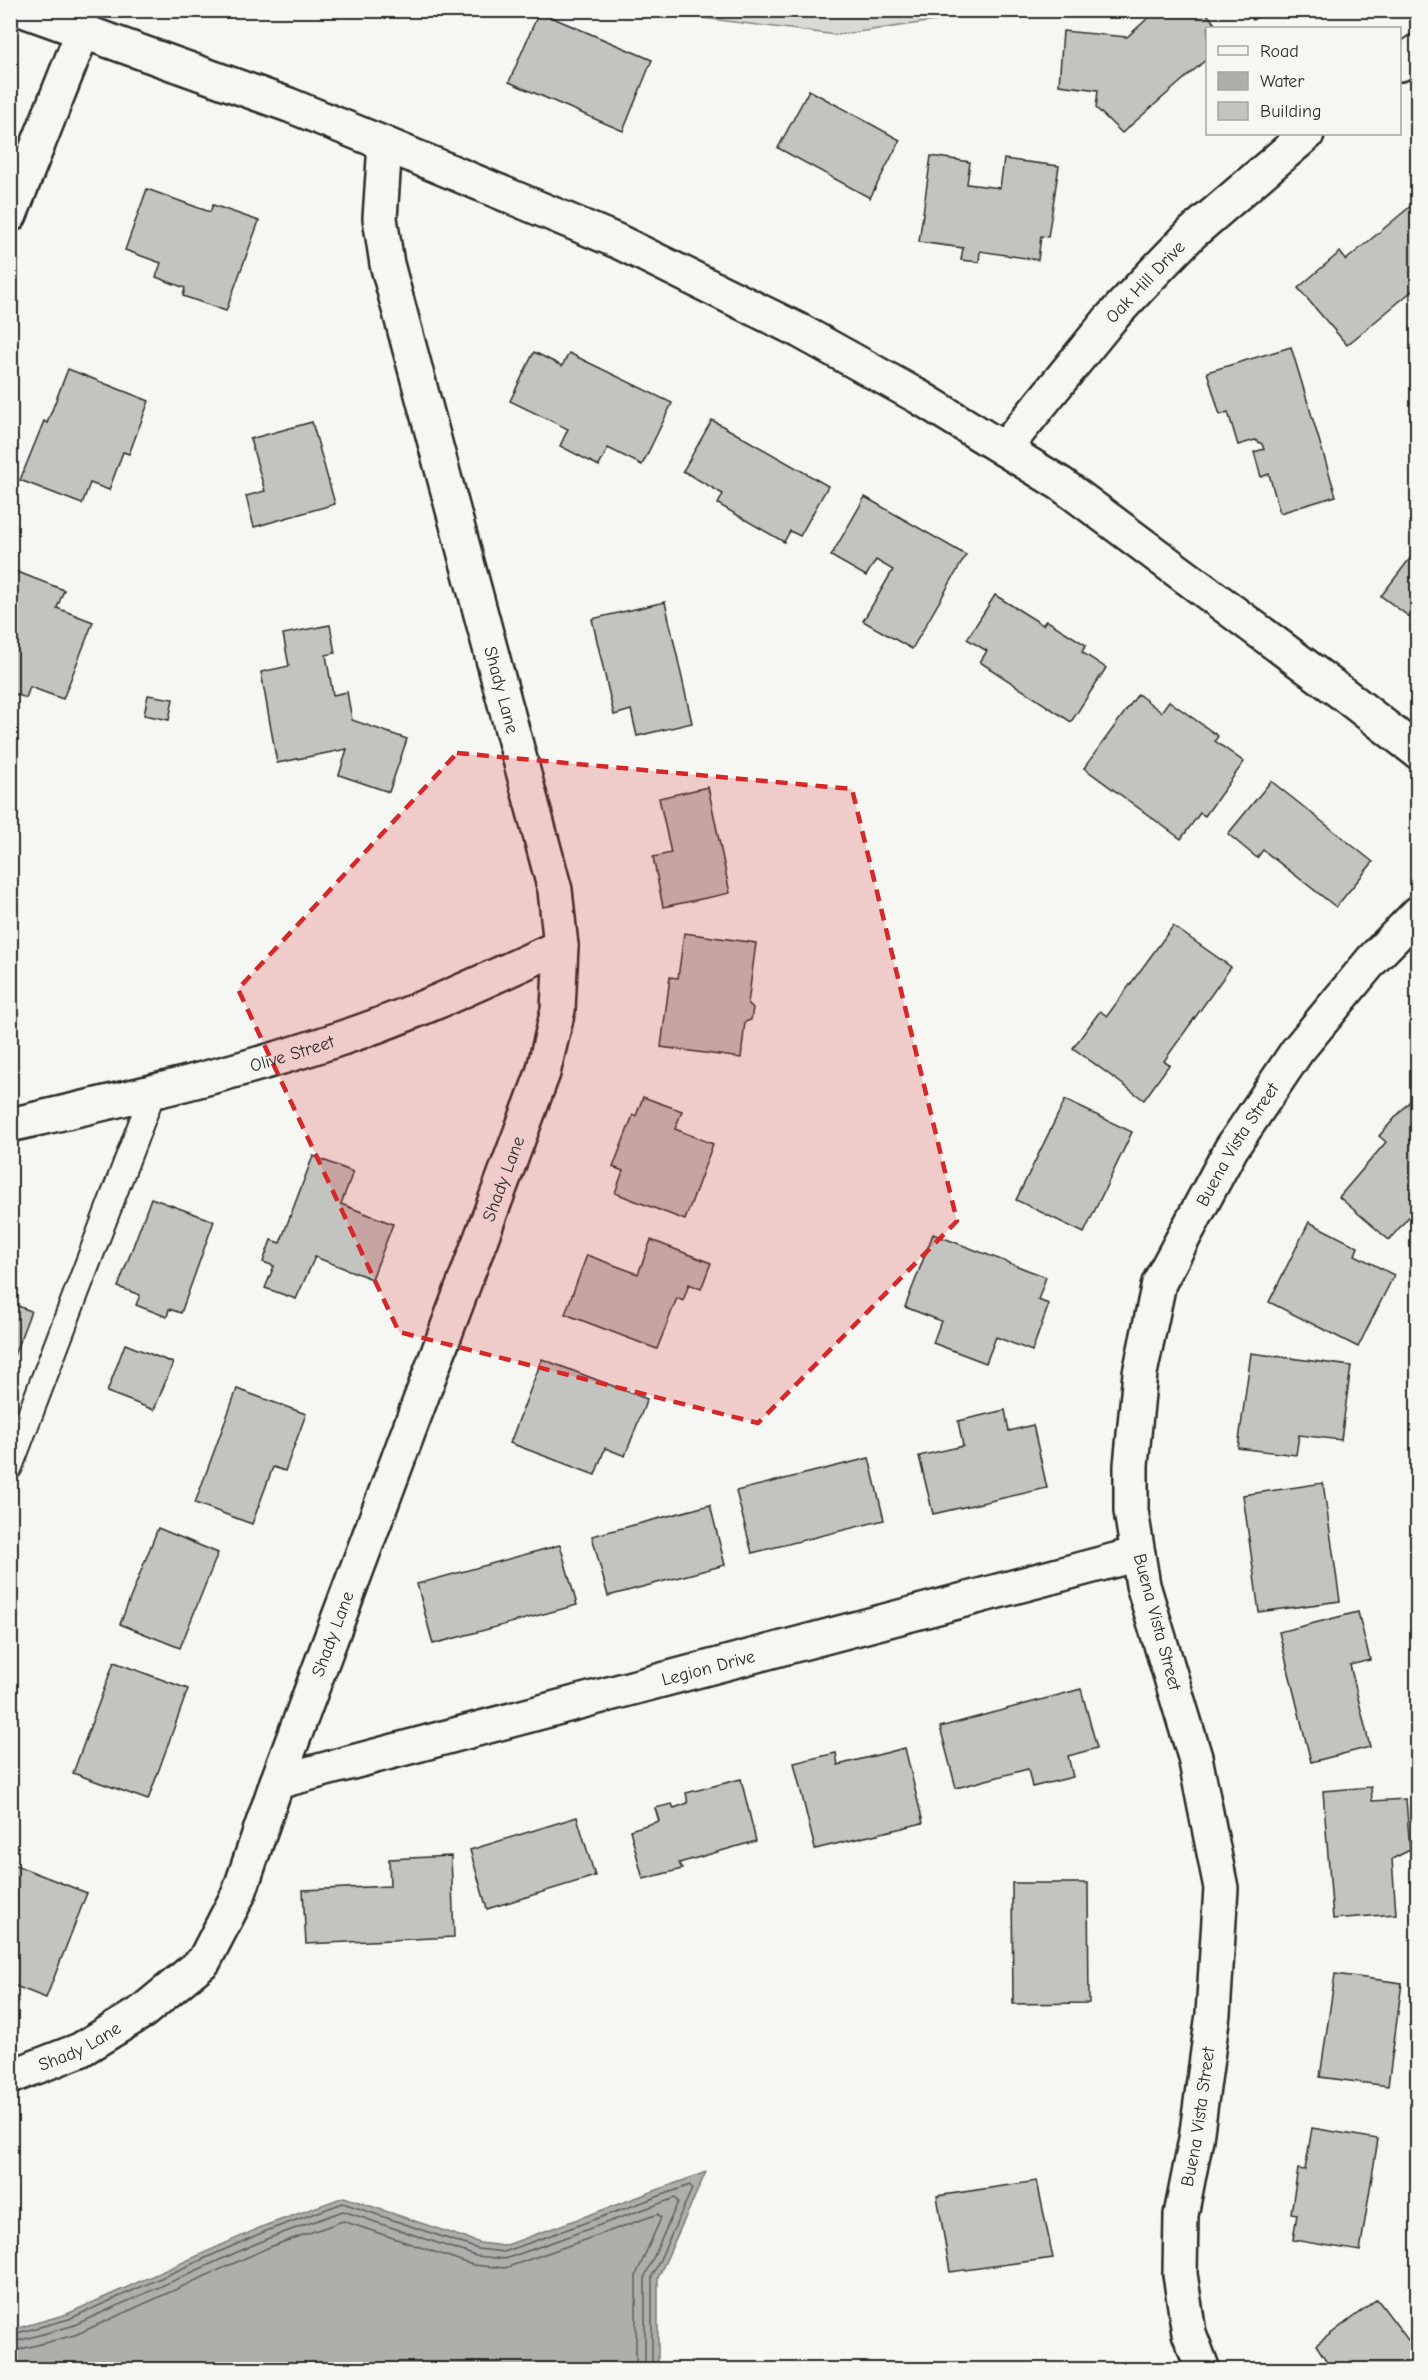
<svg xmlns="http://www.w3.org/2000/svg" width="1428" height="2380" font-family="'Comic Neue',sans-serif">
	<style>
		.green { fill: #d9d9d5; stroke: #828280; stroke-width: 1.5 }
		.water { fill: #aeaeab; stroke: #7a7a78; stroke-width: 1.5 }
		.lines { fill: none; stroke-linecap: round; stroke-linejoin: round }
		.shore { stroke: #5f5f5e; stroke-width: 1.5 }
		.building { fill: #c3c3c0; stroke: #2b2b2b; stroke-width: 1.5 }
		.lane-casing { stroke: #2b2b2b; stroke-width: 28 }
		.street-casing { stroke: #2b2b2b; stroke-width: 38 }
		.lane { stroke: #f6f6f2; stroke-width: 24 }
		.street { stroke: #f6f6f2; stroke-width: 33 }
		.marked { fill: #d62828; fill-opacity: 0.2; stroke: #d62828; stroke-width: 4.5; stroke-dasharray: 12 8; stroke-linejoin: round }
		.labels { text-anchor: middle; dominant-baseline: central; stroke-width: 5; stroke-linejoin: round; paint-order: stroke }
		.street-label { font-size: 18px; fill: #2b2b2b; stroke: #f6f6f2 }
	</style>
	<rect width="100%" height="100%" fill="#f6f6f2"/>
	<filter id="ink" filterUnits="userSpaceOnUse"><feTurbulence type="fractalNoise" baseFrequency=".0167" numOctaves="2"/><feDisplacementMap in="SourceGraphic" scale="12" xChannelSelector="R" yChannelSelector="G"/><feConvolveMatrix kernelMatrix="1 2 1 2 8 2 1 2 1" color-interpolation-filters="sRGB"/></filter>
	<g filter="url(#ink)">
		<polygon class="green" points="674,11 960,10 960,11 942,20 836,35 696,17"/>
		<polygon class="water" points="706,2172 658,2278 658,2369 11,2369 11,2330 67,2314 264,2226 344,2197 480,2243 504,2246"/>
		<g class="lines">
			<g class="shore">
				<polyline points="10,2335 69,2319 266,2231 343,2203 478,2249 504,2252 690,2185 692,2189 652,2277 652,2370"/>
				<polyline points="10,2343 72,2326 269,2238 343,2211 476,2256 505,2259 675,2198 678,2202 645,2276 645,2370"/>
				<polyline points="10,2352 75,2335 272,2246 343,2221 473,2265 505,2268 658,2214 661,2218 636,2275 636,2370"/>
			</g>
		</g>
		<g class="building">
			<polygon points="1157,10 1204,10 1218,28 1208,28 1208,58 1122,133 1096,108 1098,90 1059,85 1063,31 1127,37"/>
			<polygon points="1246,10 1267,10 1253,20"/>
			<polygon points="539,12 652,60 623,131 509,82"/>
			<polygon points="809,90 900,140 870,198 778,148"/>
			<polygon points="931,156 970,162 967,184 1000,188 1004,159 1059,166 1048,237 1041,236 1038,260 980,251 979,262 961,260 963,248 919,242"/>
			<polygon points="147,189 210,212 213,205 259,221 226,311 183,296 185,288 156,277 161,263 125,250"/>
			<polygon points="1418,200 1418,286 1347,345 1298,288 1340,252 1346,260"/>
			<polygon points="1291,347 1336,496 1280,513 1269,474 1261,477 1254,452 1264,449 1262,444 1255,440 1238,445 1228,412 1220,415 1207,372"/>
			<polygon points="534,352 562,366 569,353 672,403 642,465 608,448 599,466 560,446 568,429 510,401"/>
			<polygon points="68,369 149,401 129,454 123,452 109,490 90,483 82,504 20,480 44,421 47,423"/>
			<polygon points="712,420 828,486 800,536 790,531 784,542 718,504 723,494 683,471"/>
			<polygon points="312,422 335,504 254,527 246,496 265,491 250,439"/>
			<polygon points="865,497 966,555 912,649 863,621 893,570 876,560 866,576 831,556"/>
			<polygon points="1418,548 1418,623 1381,596"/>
			<polygon points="10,569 64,590 57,608 93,622 63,699 30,687 26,698 10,692"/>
			<polygon points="995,595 1043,625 1046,620 1086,645 1082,652 1106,668 1071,722 980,662 987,651 967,639"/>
			<polygon points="665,602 692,723 637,736 631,710 614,715 592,619"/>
			<polygon points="330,625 335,653 326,655 333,695 347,692 352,720 407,739 389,792 339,775 347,749 277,763 261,672 289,666 283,634"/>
			<polygon points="1138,694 1161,712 1169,701 1218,736 1215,741 1244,762 1205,816 1200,813 1181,839 1084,768"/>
			<polygon points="148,695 173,699 169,720 144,715"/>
			<polygon points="1271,781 1373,862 1336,907 1263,850 1257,858 1228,834"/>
			<polygon points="708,787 730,893 663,907 653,857 671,853 659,798"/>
			<polygon points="1173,926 1231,967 1164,1061 1169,1065 1144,1100 1073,1048 1100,1011 1107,1016"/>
			<polygon points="684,933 756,943 748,1003 753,1008 751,1020 745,1022 741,1058 661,1047 670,977 678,978"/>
			<polygon points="643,1097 682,1111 675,1129 713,1144 685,1220 615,1193 623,1171 613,1167 633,1115 636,1116"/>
			<polygon points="1065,1100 1132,1132 1084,1233 1016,1200"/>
			<polygon points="1409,1102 1418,1109 1418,1206 1389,1240 1339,1197 1386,1142 1379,1136"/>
			<polygon points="313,1156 353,1172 341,1204 393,1224 372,1279 315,1257 296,1299 265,1288 274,1266 263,1262 271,1240 280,1243"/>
			<polygon points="151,1198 214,1221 181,1313 169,1309 167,1317 136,1305 140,1295 118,1287"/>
			<polygon points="1309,1222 1358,1247 1355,1255 1394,1275 1358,1347 1269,1302"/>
			<polygon points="933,1234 1046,1277 1038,1300 1049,1304 1032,1351 996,1337 986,1363 933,1343 941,1321 905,1307"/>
			<polygon points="651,1240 711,1263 701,1289 689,1284 683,1301 677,1298 657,1349 565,1314 587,1255 638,1274"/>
			<polygon points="10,1303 31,1311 10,1366"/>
			<polygon points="125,1344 173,1363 154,1410 107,1392"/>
			<polygon points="1251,1353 1351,1366 1341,1440 1299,1435 1296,1455 1238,1448"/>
			<polygon points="542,1359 647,1399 625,1456 605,1448 595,1475 510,1443"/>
			<polygon points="237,1389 306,1414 285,1471 273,1467 252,1524 195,1503"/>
			<polygon points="1005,1410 1009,1431 1033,1425 1047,1488 933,1514 919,1456 963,1446 958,1421"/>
			<polygon points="869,1458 884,1520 752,1553 736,1491"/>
			<polygon points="1323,1483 1340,1601 1259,1612 1243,1495"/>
			<polygon points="710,1505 725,1565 608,1596 592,1536"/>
			<polygon points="158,1528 218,1553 180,1648 120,1624"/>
			<polygon points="560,1545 577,1605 433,1644 417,1584"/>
			<polygon points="1358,1612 1370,1660 1350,1665 1370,1747 1311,1762 1279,1632"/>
			<polygon points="114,1662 188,1689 148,1800 73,1773"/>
			<polygon points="1081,1689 1097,1748 1068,1756 1073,1777 1032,1787 1028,1769 956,1788 940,1727"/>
			<polygon points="905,1748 923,1823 815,1849 794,1763 836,1753 838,1765"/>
			<polygon points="741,1779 756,1841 679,1863 682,1869 643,1879 630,1830 659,1821 655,1808 672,1804 674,1808 688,1803 686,1793"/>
			<polygon points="1371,1787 1372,1801 1406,1799 1410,1850 1392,1859 1396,1914 1333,1919 1323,1791"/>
			<polygon points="577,1817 595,1876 487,1909 470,1850"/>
			<polygon points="451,1856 454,1937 306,1944 303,1890 390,1886 389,1859"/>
			<polygon points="10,1863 87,1893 46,1998 10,1984"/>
			<polygon points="1012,1883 1088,1883 1089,2003 1013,2004"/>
			<polygon points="1335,1974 1402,1983 1388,2086 1320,2077"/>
			<polygon points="1312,2128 1378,2139 1360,2251 1293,2240 1297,2214 1291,2213 1298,2169 1305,2170"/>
			<polygon points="1037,2181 1053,2258 950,2272 937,2196"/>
			<polygon points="1377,2299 1408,2340 1418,2332 1418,2370 1314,2370 1326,2360 1316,2345"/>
		</g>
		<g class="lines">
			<defs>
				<polyline id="lane" points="10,1467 153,1092"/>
				<g id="street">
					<polyline points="23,10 289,105 385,144 617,241 800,331 919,397 1061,484 1342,693 1418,752"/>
					<polyline points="1400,64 1418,51"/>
					<polyline points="10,215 83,31"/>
					<path id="s1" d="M 1004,449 L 1110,319 L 1158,268 L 1192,233 L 1307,134"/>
					<path id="s2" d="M 10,1125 C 119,1100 227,1076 333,1041 C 411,1016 486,980 561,946"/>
					<path id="s3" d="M 277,1782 L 1138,1554"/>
					<path id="s4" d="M 10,2077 L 80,2050 L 142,2012 L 204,1961 L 239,1893 L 277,1782 L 543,1073 L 558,1010 L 561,946 L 555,890 L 387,264 L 380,218 L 385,144"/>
					<path id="s5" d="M 1203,2370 L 1189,2333 L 1180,2274 L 1181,2215 L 1196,2139 L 1213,2014 L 1221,1888 L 1195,1757 L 1143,1585 L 1131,1511 L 1131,1465 L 1140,1373 L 1159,1283 L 1231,1149 L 1297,1051 L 1372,960 L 1418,913"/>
				</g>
			</defs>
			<use href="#lane" class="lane-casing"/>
			<use href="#street" class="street-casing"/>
			<use href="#lane" class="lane"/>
			<use href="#street" class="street"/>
		</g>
	</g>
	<path class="marked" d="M 457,753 L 852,789 L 957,1221 L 758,1423 L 399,1332 L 238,989 Z"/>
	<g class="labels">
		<g class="street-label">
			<text stroke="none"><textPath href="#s1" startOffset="219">Oak Hill Drive</textPath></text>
			<text transform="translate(501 690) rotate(75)">Shady Lane</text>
			<text stroke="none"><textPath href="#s2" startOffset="291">Olive Street</textPath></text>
			<text stroke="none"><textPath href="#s5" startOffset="1266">Buena Vista Street</textPath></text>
			<text stroke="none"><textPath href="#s4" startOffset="1066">Shady Lane</textPath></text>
			<text transform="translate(1157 1622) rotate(75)">Buena Vista Street</text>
			<text stroke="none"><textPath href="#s4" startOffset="580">Shady Lane</textPath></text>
			<text stroke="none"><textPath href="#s3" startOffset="446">Legion Drive</textPath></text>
			<text stroke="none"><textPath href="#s4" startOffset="76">Shady Lane</textPath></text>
			<text stroke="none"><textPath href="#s5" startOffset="258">Buena Vista Street</textPath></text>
		</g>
	</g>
	<rect width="1428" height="2380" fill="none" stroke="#f6f6f2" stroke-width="36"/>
	<rect x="18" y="18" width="1392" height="2344" fill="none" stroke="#2b2b2b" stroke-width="2" filter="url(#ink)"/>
	<rect x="1206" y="27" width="195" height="108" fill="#f6f6f2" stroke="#a5a5a2" stroke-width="1.5"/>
	<rect x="1218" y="46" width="30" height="9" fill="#f6f6f2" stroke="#a5a5a2" stroke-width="1.5"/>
	<text x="1260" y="57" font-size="18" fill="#2b2b2b">Road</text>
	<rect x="1218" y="72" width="30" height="18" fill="#aeaeab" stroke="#a5a5a2" stroke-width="1.5"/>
	<text x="1260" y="87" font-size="18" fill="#2b2b2b">Water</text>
	<rect x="1218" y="102" width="30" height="18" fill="#c3c3c0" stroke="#a5a5a2" stroke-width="1.5"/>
	<text x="1260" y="117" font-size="18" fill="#2b2b2b">Building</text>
</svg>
